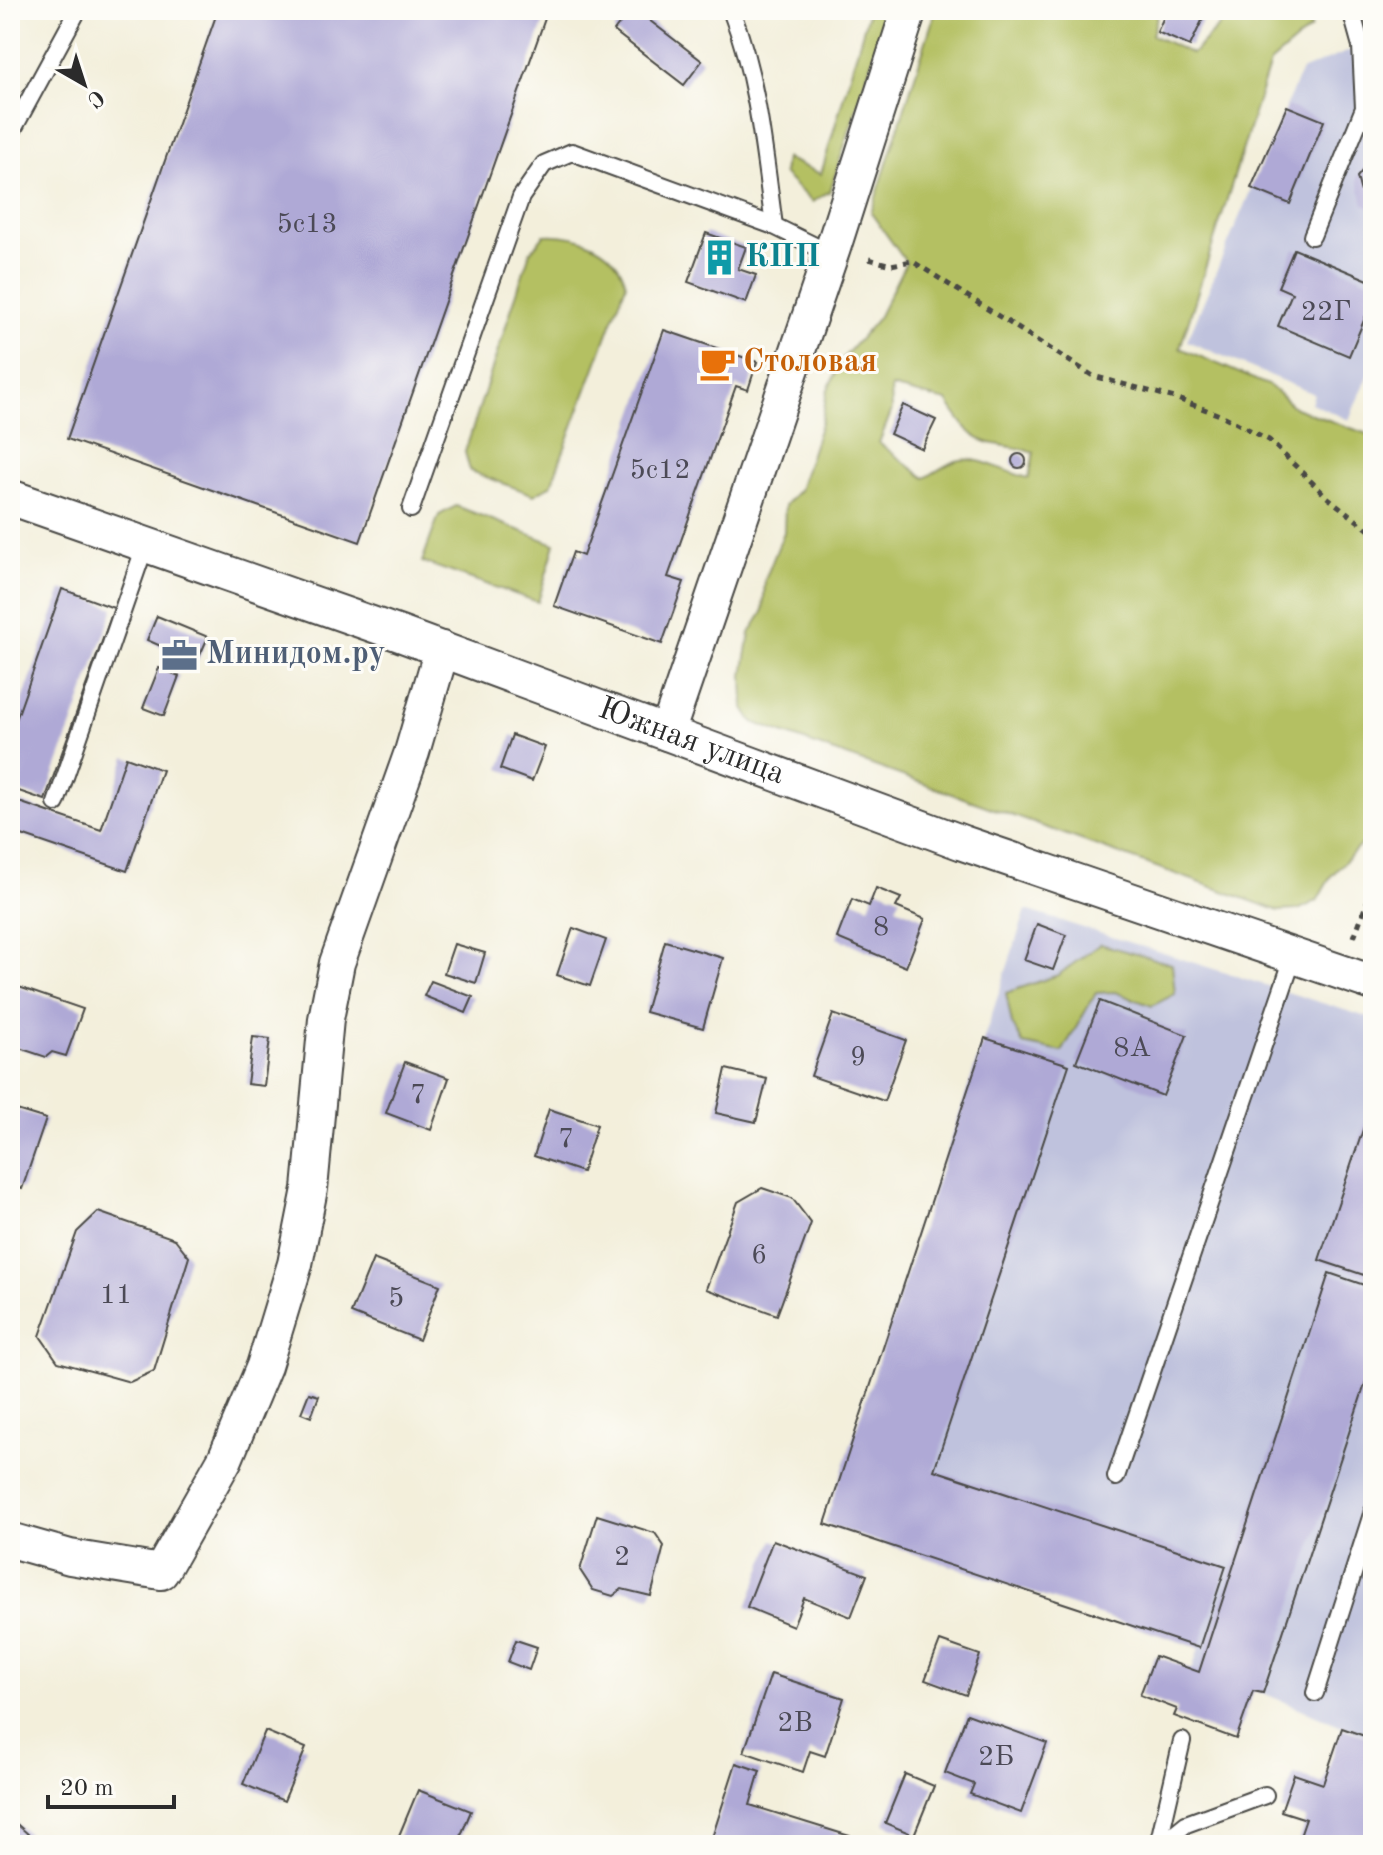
<svg xmlns="http://www.w3.org/2000/svg" width="1383" height="1855" font-family="'Old Standard TT',serif">
	<style>
		.industrial { fill: #bfc2dd }
		.green { fill: #b4c062; stroke: #707646; stroke-width: 2; fill-rule: evenodd }
		.building { fill: #afa9d6 }
		.lines { fill: none; stroke-linecap: round; stroke-linejoin: round }
		.lane-casing { stroke: #494845; stroke-width: 20 }
		.street-casing { stroke: #494845; stroke-width: 38 }
		.path { stroke: #494845; stroke-width: 5; stroke-dasharray: 6 6; stroke-linecap: butt }
		.lane { stroke: #fff; stroke-width: 16 }
		.street { stroke: #fff; stroke-width: 34 }
		.labels { text-anchor: middle; dominant-baseline: central; stroke-width: 6; stroke-linejoin: round; paint-order: stroke }
		.number-label { font-size: 28px; fill: #4c4a56 }
		.culture-label { font-size: 32px; font-weight: bold; fill: #0d838f; stroke: #fdfcf7; text-anchor: start }
		.food-label { font-size: 32px; font-weight: bold; fill: #c56008; stroke: #fdfcf7; text-anchor: start }
		.service-label { font-size: 32px; font-weight: bold; fill: #4e5e75; stroke: #fdfcf7; text-anchor: start }
		.street-label { font-size: 32px; fill: #2b2b2b; stroke: #fdfcf7 }
	</style>
	<rect width="100%" height="100%" fill="#fdfcf7"/>
	<filter id="ink" filterUnits="userSpaceOnUse"><feTurbulence type="fractalNoise" baseFrequency=".0125" numOctaves="2"/><feDisplacementMap in="SourceGraphic" scale="16" xChannelSelector="R" yChannelSelector="G"/><feConvolveMatrix kernelMatrix="1 2 1 2 8 2 1 2 1" color-interpolation-filters="sRGB"/></filter>
	<filter id="wash" filterUnits="userSpaceOnUse"><feTurbulence type="fractalNoise" baseFrequency=".006" numOctaves="4" result="noise"/><feDisplacementMap in="SourceGraphic" scale="32" xChannelSelector="R" yChannelSelector="G"/><feGaussianBlur stdDeviation="1.8" result="paint"/><feColorMatrix in="noise" values="0 0 0 0 0 0 0 0 0 0 0 0 0 0 0 0 0 1.4 0 .05"/><feComposite in="paint" operator="in"/></filter>
	<g filter="url(#wash)">
		<rect width="100%" height="100%" fill="#f3efdb"/>
		<g class="industrial">
			<polygon points="1373,41 1373,362 1349,420 1311,403 1314,394 1187,341 1301,71"/>
			<polygon points="1026,910 1373,1019 1373,1739 1263,1693 1192,1670 1199,1648 825,1524"/>
		</g>
		<g class="green">
			<polygon points="869,10 888,10 830,191 812,202 783,174 785,158 821,174"/>
			<path d="M 936,10 L 1159,10 L 1152,35 L 1192,54 L 1234,10 L 1309,10 L 1311,28 L 1270,63 L 1180,348 L 1270,386 L 1295,408 L 1373,436 L 1373,826 L 1371,834 L 1331,876 L 1317,901 L 1298,910 L 1279,911 L 771,729 L 753,722 L 744,708 L 743,675 L 750,633 L 763,612 L 765,580 L 784,532 L 785,505 L 799,490 L 822,420 L 827,391 L 844,357 L 878,318 L 906,262 L 871,213 ZM 891,387 L 947,401 C 980,453 981,438 1034,452 L 1029,478 C 1009,474 979,456 960,460 C 948,462 936,472 925,478 L 879,443 L 892,410 Z"/>
			<path d="M 544,235 C 579,233 617,248 626,284 L 551,485 L 534,495 L 470,471 L 465,452 L 530,252 Z"/>
			<polygon points="456,506 555,544 538,602 422,562 439,515"/>
			<polygon points="1100,944 1172,964 1175,994 1152,1006 1115,992 1096,993 1062,1052 1023,1044 1012,1024 1006,993 1058,975"/>
		</g>
		<g id="blocks">
			<g class="building">
				<polygon points="218,10 548,10 360,542 67,439"/>
				<polygon points="630,10 636,10 702,61 684,85 614,31"/>
				<polygon points="1167,10 1207,10 1190,46 1157,32"/>
				<polygon points="1287,106 1324,121 1290,204 1251,188"/>
				<polygon points="1373,158 1373,211 1364,204 1357,177"/>
				<polygon points="706,233 746,247 738,269 756,275 746,303 688,282"/>
				<polygon points="1294,249 1373,282 1373,299 1349,356 1278,326 1292,293 1278,287"/>
				<polygon points="664,330 757,362 748,390 736,386 668,577 684,582 662,644 554,606 573,552 583,556"/>
				<polygon points="903,405 936,420 922,449 890,434"/>
				<circle cx="1019" cy="461" r="7"/>
				<polygon points="62,589 114,608 45,800 10,788 10,737"/>
				<polygon points="157,616 208,637 197,662 147,640"/>
				<polygon points="159,668 179,676 164,716 143,708"/>
				<polygon points="512,735 545,747 532,781 500,769"/>
				<polygon points="126,757 162,770 127,871 10,831 10,799 101,830"/>
				<polygon points="876,888 901,898 896,907 925,919 906,967 837,938 852,899 869,906"/>
				<polygon points="1037,924 1066,935 1053,970 1024,960"/>
				<polygon points="573,928 606,940 590,986 557,975"/>
				<polygon points="665,941 723,958 703,1028 645,1012"/>
				<polygon points="454,944 485,953 476,983 444,973"/>
				<polygon points="431,981 473,997 466,1013 424,996"/>
				<polygon points="10,984 83,1009 66,1056 52,1052 46,1057 10,1045"/>
				<polygon points="1100,1001 1187,1035 1163,1096 1076,1062"/>
				<polygon points="833,1014 906,1040 884,1101 811,1076"/>
				<polygon points="253,1037 270,1039 264,1086 247,1084"/>
				<polygon points="985,1038 1069,1065 934,1470 1226,1566 1199,1648 825,1524"/>
				<polygon points="405,1062 449,1078 431,1130 386,1113"/>
				<polygon points="726,1069 767,1079 756,1122 716,1113"/>
				<polygon points="1372,1103 1373,1103 1373,1278 1319,1260"/>
				<polygon points="10,1108 46,1119 22,1189 10,1185"/>
				<polygon points="549,1109 597,1125 582,1172 534,1156"/>
				<polygon points="762,1188 792,1198 811,1223 777,1315 706,1289 738,1202"/>
				<polygon points="98,1212 175,1239 189,1257 154,1371 130,1382 58,1362 40,1336 77,1232"/>
				<polygon points="373,1259 440,1285 419,1340 351,1313"/>
				<polygon points="1329,1273 1373,1288 1373,1360 1263,1693 1253,1691 1236,1739 1174,1716 1177,1709 1140,1695 1155,1656 1199,1672"/>
				<polygon points="309,1393 319,1396 311,1417 301,1413"/>
				<polygon points="597,1515 655,1533 664,1546 651,1596 622,1589 613,1596 593,1590 580,1570"/>
				<polygon points="773,1540 867,1575 851,1617 804,1598 793,1626 747,1607"/>
				<polygon points="516,1640 537,1647 529,1670 508,1662"/>
				<polygon points="940,1641 980,1655 966,1695 925,1680"/>
				<polygon points="771,1674 844,1698 825,1756 810,1751 803,1772 744,1752"/>
				<polygon points="967,1714 1047,1743 1021,1813 970,1794 974,1784 945,1773"/>
				<polygon points="1342,1728 1373,1739 1373,1845 1297,1845 1306,1819 1281,1811 1294,1774 1323,1784"/>
				<polygon points="265,1731 306,1748 284,1801 243,1784"/>
				<polygon points="736,1763 760,1771 750,1805 856,1838 854,1845 710,1844"/>
				<polygon points="905,1774 934,1786 914,1835 885,1823"/>
				<polygon points="418,1790 471,1811 457,1845 395,1845"/>
				<polygon points="10,1818 28,1834 18,1845 10,1845"/>
			</g>
		</g>
	</g>
	<g filter="url(#ink)">
		<use href="#blocks" fill-opacity="0" stroke="#494845" stroke-width="2"/>
		<g class="lines">
			<defs>
				<g id="lane">
					<path d="M 731,10 C 758,80 764,152 774,226"/>
					<polyline points="10,135 78,10"/>
					<polyline points="1312,236 1364,108 1361,46 1351,10"/>
					<polyline points="411,509 521,197 544,164 572,152 774,226 831,254"/>
					<polyline points="56,803 146,543"/>
					<polyline points="1116,1477 1294,955"/>
					<polyline points="1315,1693 1373,1511"/>
					<polyline points="1158,1845 1182,1741"/>
					<polyline points="1160,1845 1186,1824 1265,1795"/>
				</g>
				<g id="street">
					<path id="s1" d="M 10,497 L 400,634 L 963,843 L 1373,983"/>
					<polyline points="667,733 833,248 909,10"/>
					<polyline points="10,1540 70,1557 161,1572 225,1459 264,1366 295,1264 310,1189 326,1019 337,963 412,752 442,649"/>
				</g>
			</defs>
			<use href="#lane" class="lane-casing"/>
			<use href="#street" class="street-casing"/>
			<g class="path">
				<polyline points="869,259 891,265 912,261 1093,376 1175,398 1225,417 1269,440 1327,497 1373,533"/>
				<polyline points="1354,937 1373,886"/>
			</g>
			<use href="#lane" class="lane"/>
			<use href="#street" class="street"/>
		</g>
	</g>
	<defs>
		<symbol id="building-bare" viewBox="-9 -9 18 18"><path d="M-4-6H4V6H1V3H-1V6H-4ZM-2.5-4.3h1.7v1.8h-1.7ZM.8-4.3h1.7v1.8H.8ZM-2.5-1h1.7V.8h-1.7ZM.8-1h1.7V.8H.8Z" fill="#0f9aa8" stroke="#fdfcf7" stroke-width="2.5" paint-order="stroke"/></symbol>
		<symbol id="cafe-bare" viewBox="-9 -9 18 18"><path d="M-5.5-4.5H6V0H3Q3 3.5 0 3.5H-2.5Q-5.5 3.5-5.5 0ZM3-3.2v2h1.7v-2ZM-6 4.5H4V6H-6Z" fill="#e8710a" stroke="#fdfcf7" stroke-width="2.5" paint-order="stroke"/></symbol>
		<symbol id="office-bare" viewBox="-9 -9 18 18"><path d="M-6-3h4V-5.5h4V-3h4V5H-6ZM-1-4.5V-3h2v-1.5ZM-6 0V1H6V0Z" fill="#5c6f8a" stroke="#fdfcf7" stroke-width="2.5" paint-order="stroke"/></symbol>
	</defs>
	<g fill-rule="evenodd">
		<use href="#building-bare" x="694" y="232" width="51" height="51"/>
		<use href="#cafe-bare" x="692" y="338" width="51" height="51"/>
		<use href="#office-bare" x="154" y="630" width="51" height="51"/>
	</g>
	<g class="labels">
		<g class="number-label">
			<text x="307" y="225">5с13</text>
			<text x="1326" y="313">22Г</text>
			<text x="660" y="471">5с12</text>
			<text x="881" y="928">8</text>
			<text x="1132" y="1049">8А</text>
			<text x="858" y="1058">9</text>
			<text x="418" y="1096">7</text>
			<text x="566" y="1140">7</text>
			<text x="759" y="1256">6</text>
			<text x="116" y="1296">11</text>
			<text x="396" y="1299">5</text>
			<text x="622" y="1558">2</text>
			<text x="795" y="1724">2В</text>
			<text x="996" y="1758">2Б</text>
		</g>
		<g class="culture-label">
			<text x="745" y="258">КПП</text>
		</g>
		<g class="food-label">
			<text x="743" y="363">Столовая</text>
		</g>
		<g class="service-label">
			<text x="206" y="655">Минидом.ру</text>
		</g>
		<g class="street-label">
			<text stroke="none"><textPath href="#s1" startOffset="724">Южная улица</textPath></text>
		</g>
	</g>
	<rect width="1383" height="1855" fill="none" stroke="#fdfcf7" stroke-width="40"/>
	<g transform="translate(84 84) rotate(141)" stroke="#fdfcf7" stroke-width="6" paint-order="stroke">
	<path d="M0-6L14 30L0 20L-14 30Z" fill="#2b2b2b"/>
	<text y="-12" font-size="22" font-weight="bold" text-anchor="middle" fill="#2b2b2b">С</text>
	</g>
	<path d="M48 1795v12h126v-12" fill="none" stroke="#2b2b2b" stroke-width="4"/>
	<text x="60" y="1795" font-size="24" fill="#2b2b2b" stroke="#fdfcf7" stroke-width="6" paint-order="stroke">20 m</text>
</svg>
